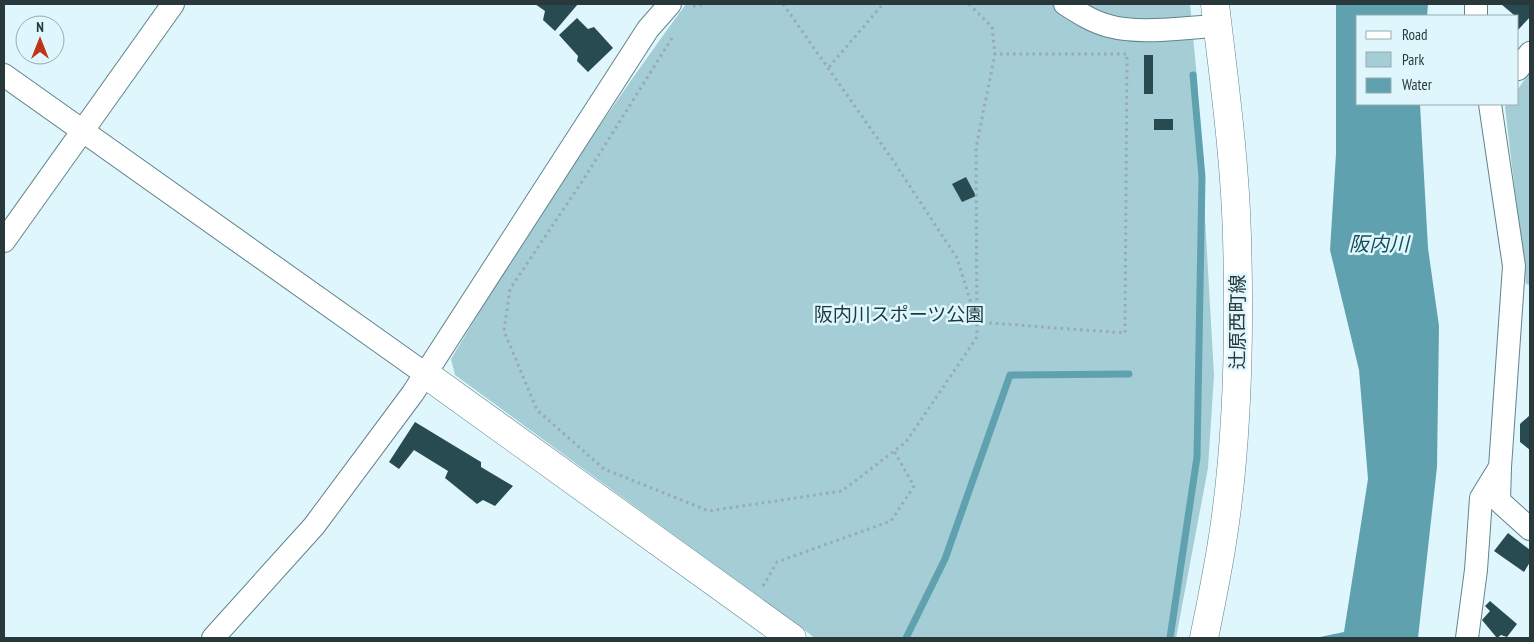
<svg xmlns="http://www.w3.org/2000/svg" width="1534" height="642" font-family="'PT Sans Narrow','Noto Sans JP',sans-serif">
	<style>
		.green { fill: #a5cdd6 }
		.water { fill: #60a1af }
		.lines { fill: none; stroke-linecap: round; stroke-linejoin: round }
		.stream { stroke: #60a1af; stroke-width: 7 }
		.building { fill: #284b52 }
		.minor-casing { stroke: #60848c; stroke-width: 24 }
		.tertiary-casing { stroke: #60848c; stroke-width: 29 }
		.secondary-casing { stroke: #60848c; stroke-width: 29 }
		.path { stroke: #97abb0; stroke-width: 3; stroke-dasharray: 2.5 4; stroke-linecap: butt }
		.minor { stroke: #fff; stroke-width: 22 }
		.tertiary { stroke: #fff; stroke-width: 28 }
		.secondary { stroke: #fff; stroke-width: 28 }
		.labels { text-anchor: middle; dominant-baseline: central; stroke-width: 5; stroke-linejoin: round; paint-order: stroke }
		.park-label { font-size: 19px; fill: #1a3a41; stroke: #dff7fc }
		.street-label { font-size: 19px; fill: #28383b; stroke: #dff7fc }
		.water-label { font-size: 20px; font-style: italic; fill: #154e59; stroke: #dff7fc }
	</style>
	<rect width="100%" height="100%" fill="#dff7fc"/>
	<g class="green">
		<path d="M 686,4 L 1190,4 L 1197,78 L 1214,375 L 1208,468 L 1176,638 L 815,638 L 455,375 L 451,359 C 524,237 602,118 686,4 Z"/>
		<polygon points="1530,72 1530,285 1526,284 1505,107 1507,104 1518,104 1518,89"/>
	</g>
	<polygon class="water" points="1336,4 1428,4 1427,16 1358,16 1358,104 1420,104 1428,248 1439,326 1437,467 1418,638 1315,638 1344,632 1368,479 1359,370 1330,250 1336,154"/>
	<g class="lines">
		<g class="stream">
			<polyline points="906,638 945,559 1010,375 1129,374"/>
			<polyline points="1170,638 1197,457 1202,177 1193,75"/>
		</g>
	</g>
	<g class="building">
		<polygon points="535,4 578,4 555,31 543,20 545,11"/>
		<polygon points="1501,4 1530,4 1530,17 1518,30 1518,16 1512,16 1514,15"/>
		<polygon points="577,18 588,29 594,27 613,48 588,72 577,61 578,56 559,35"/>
		<rect x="1144" y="55" width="9" height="39"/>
		<rect x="1154" y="119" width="19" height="11"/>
		<polygon points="966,177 976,196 962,202 952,184"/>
		<polygon points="1530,415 1530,450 1520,442 1520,424"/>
		<polygon points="415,422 481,462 481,467 513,486 495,506 483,500 477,504 445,478 448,471 414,450 399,469 389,462"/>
		<polygon points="1508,533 1530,550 1530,562 1524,572 1494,551"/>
		<polygon points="1490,601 1517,624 1507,637 1501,635 1497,638 1482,620 1490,611 1485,606"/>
	</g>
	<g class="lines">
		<defs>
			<g id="minor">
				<path d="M 1065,4 C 1079,13 1093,22 1109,26 C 1141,35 1185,27 1218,26"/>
				<polyline points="1476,4 1476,16"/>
				<polyline points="1518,69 1530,53"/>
				<polyline points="4,75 424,373"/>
				<polyline points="4,241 173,4"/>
				<polyline points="1500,468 1499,501 1530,529"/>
				<polyline points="213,638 314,526 413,393 648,29 670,4"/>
				<polyline points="1467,638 1476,570 1481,498 1500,467 1514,266 1490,104"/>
			</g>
			<polyline id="tertiary" points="424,373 792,638"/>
			<path id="secondary" d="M 1204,638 C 1210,609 1216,579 1221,549 C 1238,447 1240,340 1237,237 C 1235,159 1224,81 1215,4"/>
		</defs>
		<use href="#minor" class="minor-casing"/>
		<use href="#tertiary" class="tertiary-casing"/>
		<use href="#secondary" class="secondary-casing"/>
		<g class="path">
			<polyline points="783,4 892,159 957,258 976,319"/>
			<polyline points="969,4 992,27 995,54"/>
			<polyline points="693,6 707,4"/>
			<polyline points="672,38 585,177 510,289 504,331 537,410 604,469 709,511 842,491 906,442 977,337 976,148 995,54 1127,54 1125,333 977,322"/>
			<polyline points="829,67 883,4"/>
			<polyline points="763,586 777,562 891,521 914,486 894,451"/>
		</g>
		<use href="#minor" class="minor"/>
		<use href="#tertiary" class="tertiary"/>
		<use href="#secondary" class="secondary"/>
	</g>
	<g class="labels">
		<g class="park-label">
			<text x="899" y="314">阪内川スポーツ公園</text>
		</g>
		<g class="street-label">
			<text transform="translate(1237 322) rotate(-90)">辻原西町線</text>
		</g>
		<g class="water-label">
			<text x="1379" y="244">阪内川</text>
		</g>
	</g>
	<rect width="1534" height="642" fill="none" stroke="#28383b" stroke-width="10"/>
	<rect x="1356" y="15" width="162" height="90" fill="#dff7fc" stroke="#96abaf"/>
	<rect x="1366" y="31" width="25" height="8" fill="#ffffff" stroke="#96abaf"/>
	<text x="1402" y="40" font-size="15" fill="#28383b">Road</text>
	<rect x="1366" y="52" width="25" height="15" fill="#a5cdd6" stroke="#96abaf"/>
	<text x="1402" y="65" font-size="15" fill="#28383b">Park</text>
	<rect x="1366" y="78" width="25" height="15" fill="#60a1af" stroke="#96abaf"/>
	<text x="1402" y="90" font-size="15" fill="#28383b">Water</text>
	<g transform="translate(40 40)"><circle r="24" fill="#dff7fc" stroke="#96abaf"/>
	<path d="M0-4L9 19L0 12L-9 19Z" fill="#be3417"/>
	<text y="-8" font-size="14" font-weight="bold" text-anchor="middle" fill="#28383b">N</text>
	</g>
</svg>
